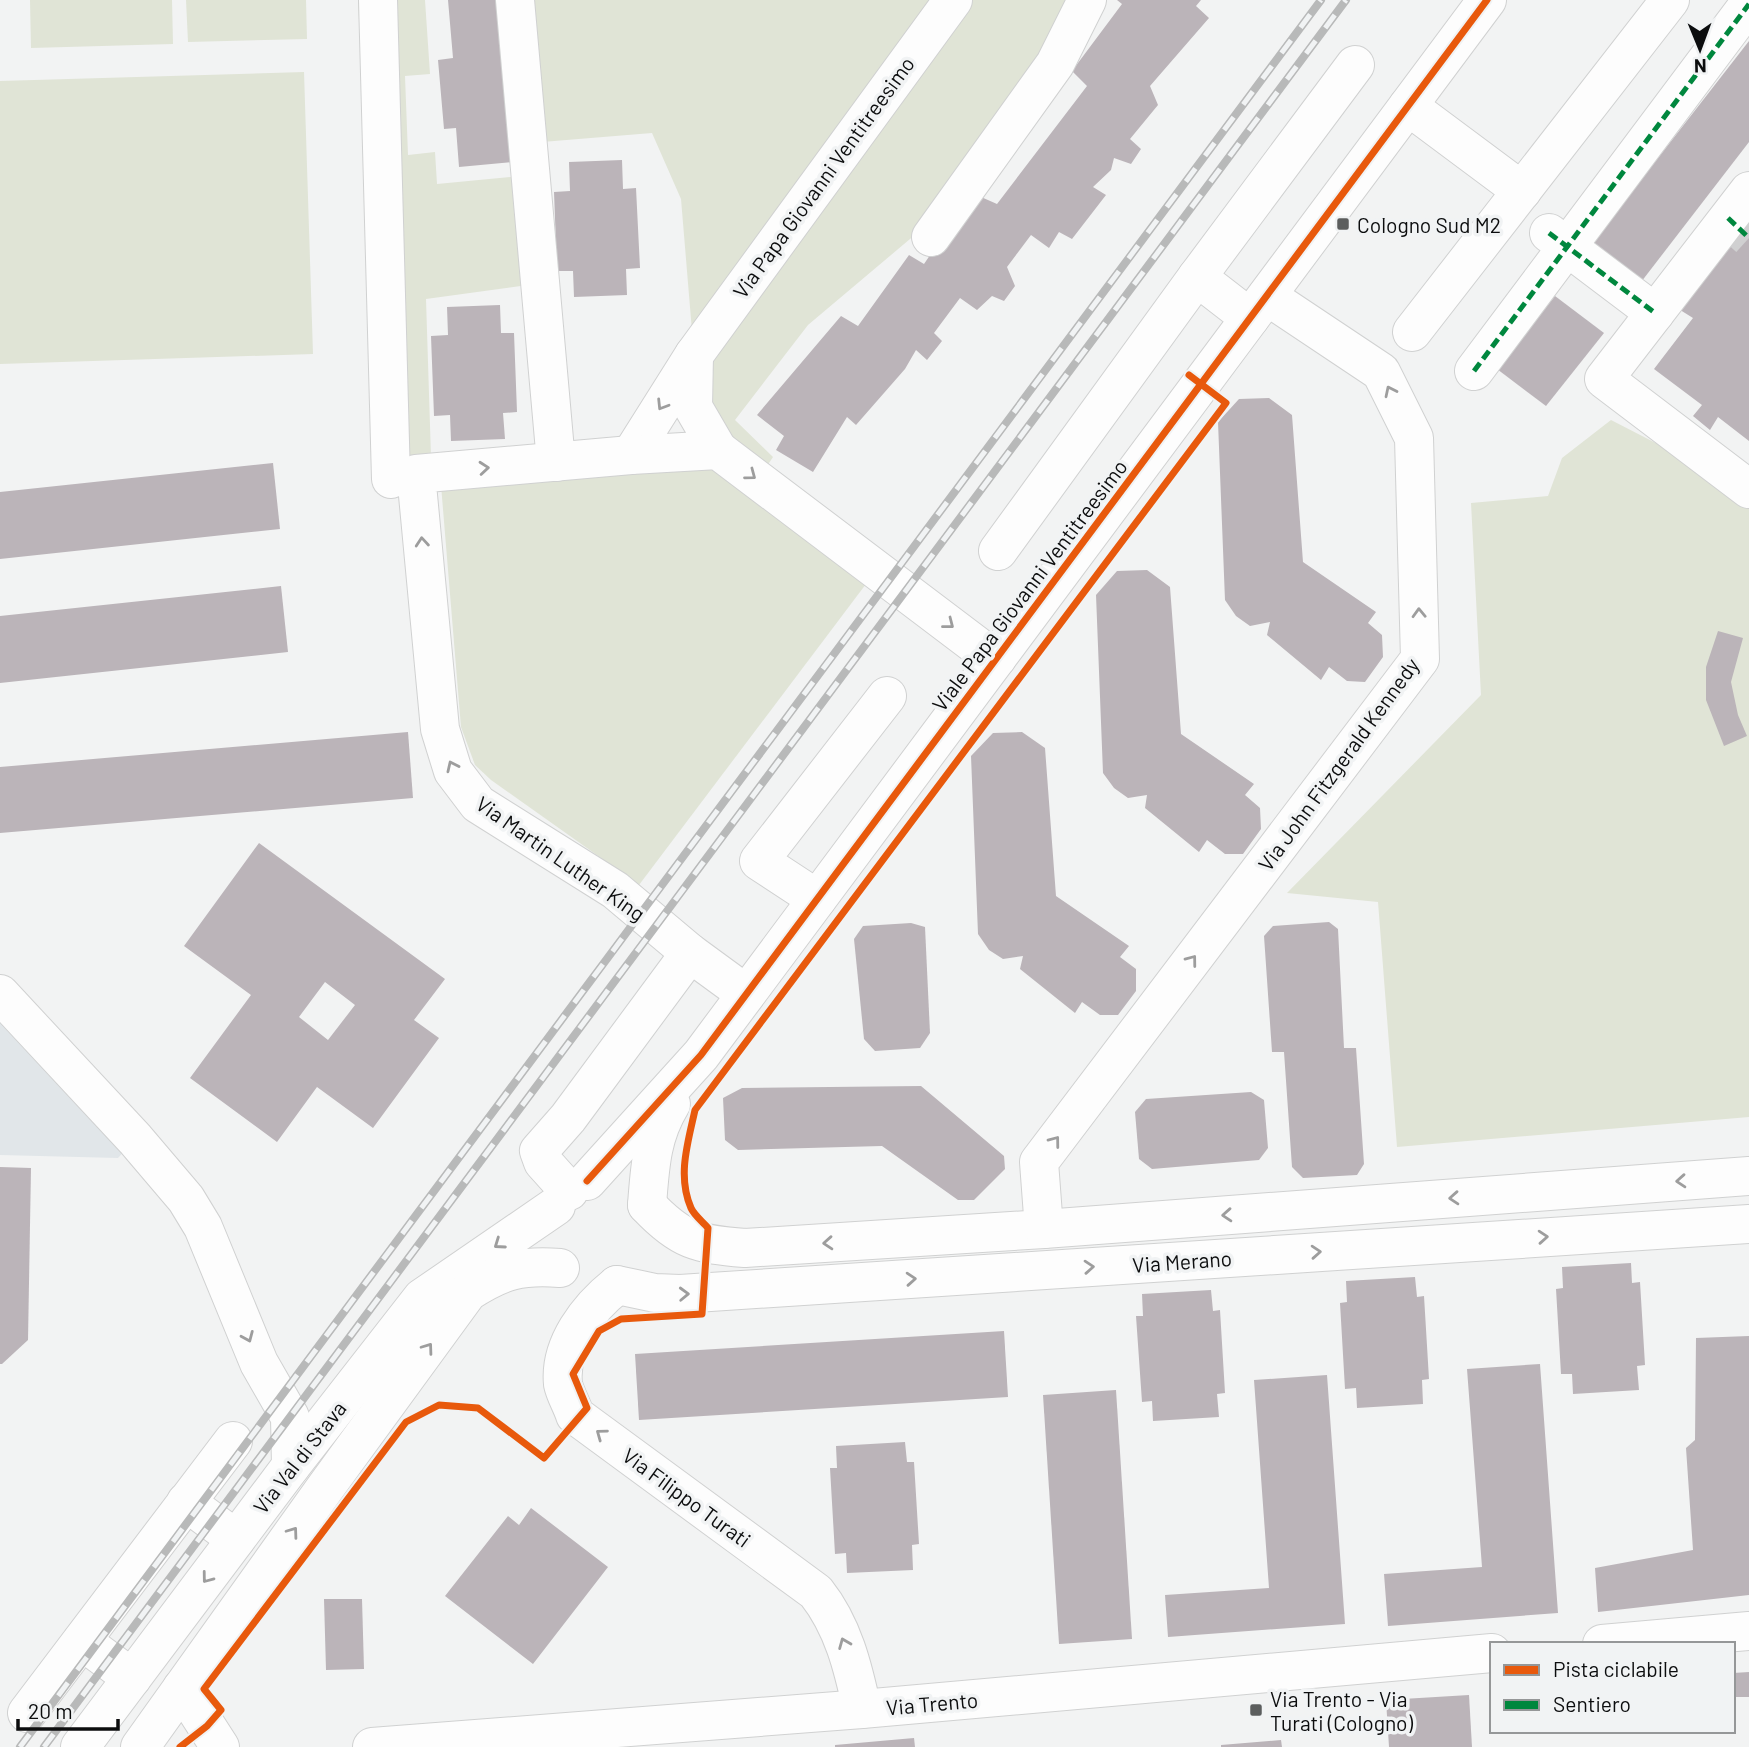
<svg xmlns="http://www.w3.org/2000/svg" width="1749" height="1747" font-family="Barlow,sans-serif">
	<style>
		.built { fill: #e1e6e9 }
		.green { fill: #e0e4d6 }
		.building { fill: #bbb4b9; fill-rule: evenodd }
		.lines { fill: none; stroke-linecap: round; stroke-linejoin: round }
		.minor-tunnel { stroke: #d0d0d1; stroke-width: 38; stroke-dasharray: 38 19; stroke-linecap: butt }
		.minor-casing { stroke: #d0d1d1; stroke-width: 40 }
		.minor { stroke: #fdfdfd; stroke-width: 38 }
		.rail-casing { stroke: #b8b9b9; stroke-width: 8 }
		.rail { stroke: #f1f3f4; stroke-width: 5; stroke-dasharray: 16; stroke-linecap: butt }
		.quiet { stroke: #00873e; stroke-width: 5; stroke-dasharray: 10 5; stroke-linecap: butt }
		.cycleway-casing { stroke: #f1f3f4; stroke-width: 11 }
		.cycleway { stroke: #e8590c; stroke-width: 7 }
		.oneway { stroke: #9d9d9d }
		.poi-dot { fill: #5c5e5e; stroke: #f1f3f4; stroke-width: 2.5 }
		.labels { text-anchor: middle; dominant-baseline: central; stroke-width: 7; stroke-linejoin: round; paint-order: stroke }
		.street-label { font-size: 21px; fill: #0c0d0e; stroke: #f1f3f4 }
		.poi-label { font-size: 21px; fill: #0c0d0e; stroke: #f1f3f4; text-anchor: start }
	</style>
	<rect width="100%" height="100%" fill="#f2f3f3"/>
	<polygon class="built" points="0,994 135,1139 118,1158 0,1155"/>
	<g class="green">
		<polygon points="30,0 172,0 173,44 31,48"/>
		<polygon points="186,0 306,0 307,39 188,42"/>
		<polygon points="358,0 425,0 430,74 405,76 408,155 435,152 437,184 521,176 528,285 426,299 431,457 381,458"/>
		<polygon points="529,0 1073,0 1037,79 929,223 808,325 735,420 773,457 765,469 724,437 694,355 681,199 652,133 542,142"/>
		<polygon points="304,72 313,354 0,364 0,81"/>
		<polygon points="1611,420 1681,456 1749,503 1749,1117 1397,1147 1378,902 1287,893 1481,695 1471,503 1548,496 1562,458"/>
		<polygon points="711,460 866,584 639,885 491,780 475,765 461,727 441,485"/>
	</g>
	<g class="building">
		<polygon points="448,0 498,0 514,162 459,167 456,128 444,129 438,60 453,58"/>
		<polygon points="1117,0 1201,0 1196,6 1209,18 1150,86 1158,105 1130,139 1141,149 1131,164 1114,158 1111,170 1093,187 1106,195 1072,239 1059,232 1049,248 1031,235 1007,267 1015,286 1004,301 992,296 977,310 960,298 934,333 942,341 927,360 916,350 905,369 856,425 847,417 813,472 776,450 784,436 757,415 841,316 858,326 909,255 924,264 972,193 997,204 1087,86 1072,71 1122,4"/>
		<polygon points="1749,41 1749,142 1638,286 1588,248"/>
		<polygon points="622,160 623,189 636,188 640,268 626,269 627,295 574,297 573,271 557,271 554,192 570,191 569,162"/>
		<polygon points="1749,216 1749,441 1718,417 1710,430 1693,416 1702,405 1654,369 1693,318 1677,308"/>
		<polygon points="1555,296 1604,333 1546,406 1497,369"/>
		<polygon points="500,305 501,333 514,333 517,412 503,413 505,439 451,441 450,415 434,416 431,336 448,335 447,307"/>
		<polygon points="1269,398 1292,415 1303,562 1376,612 1368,623 1382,635 1383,657 1365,682 1347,681 1329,667 1321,680 1267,635 1270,622 1250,626 1236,616 1225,600 1218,422 1239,399"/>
		<polygon points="273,463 280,529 0,559 0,492"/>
		<polygon points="1147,570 1170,587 1181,734 1254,784 1245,795 1260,808 1261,829 1243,854 1225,854 1207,840 1199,852 1145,808 1147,795 1128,798 1114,788 1103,773 1096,595 1117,571"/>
		<polygon points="281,586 288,652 0,683 0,616"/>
		<polygon points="1718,631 1743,638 1731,682 1738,715 1747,736 1724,746 1706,700 1706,667"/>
		<polygon points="408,732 413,798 0,833 0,767"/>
		<polygon points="1022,732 1045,748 1056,896 1129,946 1120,957 1136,969 1136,991 1118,1015 1100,1015 1082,1002 1075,1013 1020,969 1023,956 1003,959 989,950 978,934 971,756 993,733"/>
		<path d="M 259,843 L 445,979 L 414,1020 L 439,1038 L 373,1128 L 317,1087 L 277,1142 L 190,1078 L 251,995 L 184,946 ZM 325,982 L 355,1005 L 328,1040 L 299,1017 Z"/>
		<polygon points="1329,922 1338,929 1344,1048 1356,1048 1364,1164 1357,1175 1303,1178 1292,1167 1284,1052 1272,1052 1264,936 1273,926"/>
		<polygon points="911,923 925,927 930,1033 920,1048 875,1051 864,1039 854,939 863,926"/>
		<polygon points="921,1086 1004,1156 1005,1169 974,1200 958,1200 882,1146 738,1150 725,1140 723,1098 742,1088"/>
		<polygon points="1251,1092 1264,1100 1268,1148 1259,1160 1152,1169 1139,1159 1135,1112 1146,1099"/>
		<polygon points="0,1167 31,1168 28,1340 2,1364 0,1364"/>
		<polygon points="1631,1263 1632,1283 1640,1282 1645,1365 1637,1366 1639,1390 1573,1394 1572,1374 1561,1374 1556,1289 1563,1288 1562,1267"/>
		<polygon points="1415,1277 1417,1297 1424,1296 1429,1379 1422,1380 1423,1404 1357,1408 1356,1388 1345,1389 1340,1303 1347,1302 1346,1281"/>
		<polygon points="1211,1290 1213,1311 1220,1310 1225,1393 1217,1394 1219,1417 1153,1421 1152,1401 1142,1402 1136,1316 1143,1316 1142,1294"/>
		<polygon points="1004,1331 1008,1397 639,1420 635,1354"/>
		<polygon points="1749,1336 1749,1595 1598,1612 1595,1568 1693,1550 1686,1448 1695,1440 1696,1338"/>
		<polygon points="1540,1364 1558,1613 1388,1626 1384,1574 1482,1567 1467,1369"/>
		<polygon points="1327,1375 1345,1624 1168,1637 1165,1595 1269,1588 1254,1380"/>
		<polygon points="1116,1390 1132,1639 1059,1644 1043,1395"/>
		<polygon points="905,1442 907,1462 914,1462 919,1544 912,1545 913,1570 847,1573 846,1553 835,1554 830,1468 837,1468 836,1446"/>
		<polygon points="531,1508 608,1567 533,1664 445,1596 508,1516 519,1525"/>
		<polygon points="324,1599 362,1599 364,1669 326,1670"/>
		<polygon points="1749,1672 1749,1697 1733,1697 1733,1673"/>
		<polygon points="1469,1695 1472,1747 1389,1747 1386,1700"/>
		<polygon points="914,1738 915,1747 835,1747 835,1745"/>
		<polygon points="1281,1740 1282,1747 1221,1747 1221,1745"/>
	</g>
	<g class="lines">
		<polyline class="minor-tunnel" points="1739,229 1749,238"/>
		<defs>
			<g id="minor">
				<polyline points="378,0 391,479"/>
				<polyline points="515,0 556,462"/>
				<polyline points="1408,106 1522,191"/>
				<polyline points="1749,191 1604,379 1749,489"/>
				<polyline points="1549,233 1655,313"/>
				<polyline points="931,237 1055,64 1087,0"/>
				<polyline points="1197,277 1250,318"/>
				<polyline points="1412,332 1670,0"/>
				<polyline points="694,355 693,407 718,450"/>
				<polyline points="1474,371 1749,4"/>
				<polyline points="631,455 694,355 953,0"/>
				<polyline points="998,551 1197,277 1355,65"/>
				<polyline points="817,899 759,861 887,696"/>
				<polyline points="0,994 135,1139 186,1199 203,1227 259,1363 290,1417 291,1466"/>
				<polyline points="746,994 690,953 615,890 478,804 453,771 440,729 416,474 631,455 718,450 985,652 997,658"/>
				<polyline points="587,1181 701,1055 1487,0"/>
				<polyline points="569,1191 543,1162 539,1151 568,1118 690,953"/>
				<path d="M 647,1205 C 681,1241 697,1244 745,1248 L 1044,1229 L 1749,1176"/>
				<path d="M 647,1205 C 650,1167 651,1137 671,1104"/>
				<polyline points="1044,1229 1039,1162 1420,659 1414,438 1381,372 1267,296"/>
				<polyline points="617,1285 655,1293 680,1294 1749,1224"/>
				<path d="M 617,1285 C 588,1308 559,1345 563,1384 C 565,1394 572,1405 575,1415 L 816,1592 C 843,1626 853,1667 862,1709"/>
				<polyline points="186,1502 236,1539"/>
				<polyline points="82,1641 132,1678"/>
				<polyline points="1602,1644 1749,1631"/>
				<polyline points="182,1688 220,1747"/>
				<polyline points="27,1713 233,1441"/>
				<polyline points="80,1747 291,1466 422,1298 556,1206"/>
				<path d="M 140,1747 L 325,1488 L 468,1292 C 502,1270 521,1265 560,1268"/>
				<polyline points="372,1747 862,1709 1492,1653"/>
			</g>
		</defs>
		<use href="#minor" class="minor-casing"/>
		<use href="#minor" class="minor"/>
		<defs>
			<g id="rail">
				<polyline points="20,1747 1321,0"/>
				<polyline points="44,1747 1346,0"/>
			</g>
		</defs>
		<use href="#rail" class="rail-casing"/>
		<use href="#rail" class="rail"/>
		<g class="quiet">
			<polyline points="1728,218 1749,238"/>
			<polyline points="1549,233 1655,313"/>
			<polyline points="1474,371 1749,4"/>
		</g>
		<defs>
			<g id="cycleway">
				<polyline points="587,1181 701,1055 1487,0"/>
				<path d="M 180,1747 L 207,1726 L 221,1710 L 204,1689 L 406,1422 L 439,1405 L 478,1408 L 544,1458 L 587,1408 L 573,1374 L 599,1331 L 621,1319 L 702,1314 L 708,1228 C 703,1222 694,1215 691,1208 C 677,1176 688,1142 695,1110 L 1226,403 L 1189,375"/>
			</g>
		</defs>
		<use href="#cycleway" class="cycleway-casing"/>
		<use href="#cycleway" class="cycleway"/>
	</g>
	<defs><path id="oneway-chevron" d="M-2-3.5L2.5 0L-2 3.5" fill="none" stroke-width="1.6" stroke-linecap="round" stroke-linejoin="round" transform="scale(1.75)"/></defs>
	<g class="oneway">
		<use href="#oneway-chevron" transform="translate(1390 391) rotate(-116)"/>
		<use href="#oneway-chevron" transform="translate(662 405) rotate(122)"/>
		<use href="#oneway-chevron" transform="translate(484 468) rotate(-5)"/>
		<use href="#oneway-chevron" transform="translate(751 475) rotate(37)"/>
		<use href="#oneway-chevron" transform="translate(422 542) rotate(-95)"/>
		<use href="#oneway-chevron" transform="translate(1419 613) rotate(-92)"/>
		<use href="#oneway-chevron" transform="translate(949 624) rotate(38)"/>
		<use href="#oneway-chevron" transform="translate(452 766) rotate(-115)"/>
		<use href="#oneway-chevron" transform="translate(1192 960) rotate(-53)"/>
		<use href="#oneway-chevron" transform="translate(1055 1141) rotate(-53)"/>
		<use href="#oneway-chevron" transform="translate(1681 1181) rotate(176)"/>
		<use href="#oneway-chevron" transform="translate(1454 1198) rotate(176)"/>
		<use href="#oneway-chevron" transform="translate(1227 1215) rotate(176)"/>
		<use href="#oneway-chevron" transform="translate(1543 1237) rotate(-4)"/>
		<use href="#oneway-chevron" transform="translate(828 1243) rotate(176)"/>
		<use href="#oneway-chevron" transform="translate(499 1244) rotate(145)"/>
		<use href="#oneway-chevron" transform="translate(1316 1252) rotate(-4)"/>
		<use href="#oneway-chevron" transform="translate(1089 1267) rotate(-4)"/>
		<use href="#oneway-chevron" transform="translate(911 1279) rotate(-4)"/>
		<use href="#oneway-chevron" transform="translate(684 1294) rotate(-2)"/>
		<use href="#oneway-chevron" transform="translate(248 1337) rotate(67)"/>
		<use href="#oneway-chevron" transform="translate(428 1348) rotate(-54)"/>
		<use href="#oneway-chevron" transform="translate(601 1434) rotate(-144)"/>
		<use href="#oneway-chevron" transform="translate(293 1532) rotate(-54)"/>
		<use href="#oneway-chevron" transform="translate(207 1578) rotate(127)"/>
		<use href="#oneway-chevron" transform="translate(844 1643) rotate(-112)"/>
	</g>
	<g class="poi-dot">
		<rect x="1336" y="217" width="14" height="14" rx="3.5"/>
		<rect x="1249" y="1703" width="14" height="14" rx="3.5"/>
	</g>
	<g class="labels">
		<g class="street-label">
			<text transform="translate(823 177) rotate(-54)">Via Papa Giovanni Ventitreesimo</text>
			<text transform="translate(1029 585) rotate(-53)">Viale Papa Giovanni Ventitreesimo</text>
			<text transform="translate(1338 764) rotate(-54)">Via John Fitzgerald Kennedy</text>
			<text transform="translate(561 858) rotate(35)">Via Martin Luther King</text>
			<text transform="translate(1182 1261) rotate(-4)">Via Merano</text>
			<text transform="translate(299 1457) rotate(-52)">Via Val di Stava</text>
			<text transform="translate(687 1497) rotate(36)">Via Filippo Turati</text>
			<text transform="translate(932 1703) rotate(-5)">Via Trento</text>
		</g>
		<g class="poi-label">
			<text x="1357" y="224">Cologno Sud M2</text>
			<text x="1270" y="1698">Via Trento - Via<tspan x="1270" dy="24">Turati (Cologno)</tspan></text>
		</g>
	</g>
	<rect x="1490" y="1642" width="245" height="91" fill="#f1f3f4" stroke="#959798" stroke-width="2"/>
	<rect x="1504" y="1665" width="35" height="10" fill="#e8590c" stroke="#959798" stroke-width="2"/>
	<text x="1553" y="1677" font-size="21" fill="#0c0d0e">Pista ciclabile</text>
	<rect x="1504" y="1700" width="35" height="10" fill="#00873e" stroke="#959798" stroke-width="2"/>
	<text x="1553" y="1712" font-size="21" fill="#0c0d0e">Sentiero</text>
	<g transform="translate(1700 49) rotate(179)" stroke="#f1f3f4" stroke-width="5" paint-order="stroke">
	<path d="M0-5L12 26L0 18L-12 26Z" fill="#0c0d0e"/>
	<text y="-10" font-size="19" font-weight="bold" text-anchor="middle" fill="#0c0d0e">N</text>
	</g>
	<path d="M18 1719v10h100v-10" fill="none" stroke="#0c0d0e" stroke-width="3.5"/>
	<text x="28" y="1719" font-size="21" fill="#0c0d0e" stroke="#f1f3f4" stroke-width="5" paint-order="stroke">20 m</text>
</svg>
